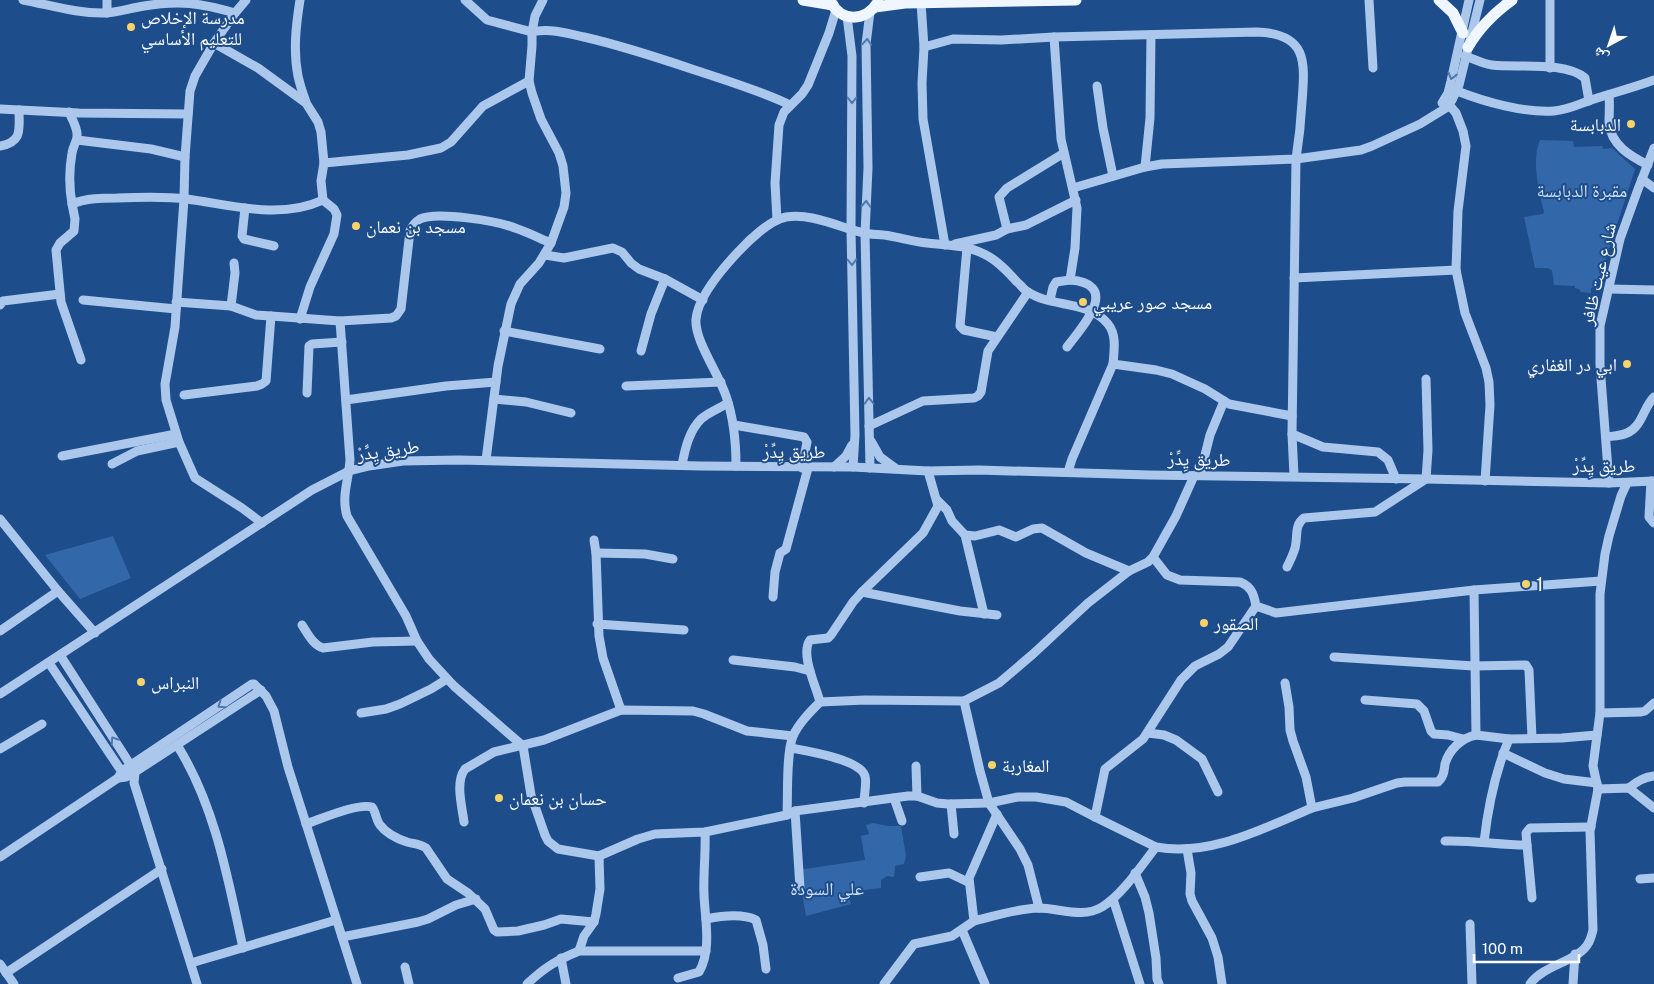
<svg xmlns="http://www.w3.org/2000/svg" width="1654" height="984" font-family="'Public Sans','Noto Naskh Arabic',sans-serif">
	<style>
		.green { fill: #3267a9 }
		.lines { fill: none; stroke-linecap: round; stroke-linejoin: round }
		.minor { stroke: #abc8ec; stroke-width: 9 }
		.major { stroke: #f0f6ff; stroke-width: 11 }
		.oneway { stroke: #4f78ad }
		.poi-dot { fill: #fad26a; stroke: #1e4d8b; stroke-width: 2 }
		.labels { text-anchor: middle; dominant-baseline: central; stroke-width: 4; stroke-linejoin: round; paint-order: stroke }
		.poi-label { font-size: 18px; fill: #fff; stroke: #1e4d8b; text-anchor: start }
		.park-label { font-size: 18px; fill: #d0e2f9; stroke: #1e4d8b }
		.street-label { font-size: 18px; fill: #fff; stroke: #1e4d8b }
	</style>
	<rect width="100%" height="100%" fill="#1e4d8b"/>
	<g class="green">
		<path d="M 1540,140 L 1573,141 L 1574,147 L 1602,146 L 1603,149 L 1612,148 L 1635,169 L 1597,286 L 1591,288 L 1591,293 L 1581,292 L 1579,289 L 1575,288 L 1575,286 L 1554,285 L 1552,270 L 1547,268 L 1535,268 L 1524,217 L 1543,214 L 1544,212 C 1539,192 1531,160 1540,140 Z"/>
		<polygon points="113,536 131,578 80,599 45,555"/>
		<polygon points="873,823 888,826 901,826 906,856 904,864 895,866 894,877 887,876 881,880 881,888 865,890 848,894 851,904 806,916 798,870 865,860 861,836 869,834 866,825"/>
	</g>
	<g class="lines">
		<g class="minor">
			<path d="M 23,0 C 50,5 78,14 106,13 C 119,12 131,8 144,6 C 180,0 200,3 235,13"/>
			<polyline points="107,0 107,13"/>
			<polyline points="246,0 235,13 214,43 195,76 190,91 185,157 184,199 175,327 165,384 166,400 179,442 195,478 242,508 262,523"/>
			<path d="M 300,0 C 296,25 293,51 298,76 C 300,85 303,94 306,102"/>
			<polyline points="465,0 487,20 532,32 535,16 543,0"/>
			<polyline points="1369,0 1373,68"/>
			<polyline points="921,3 924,47 922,83 923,119 945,245"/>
			<polyline points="847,16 852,56 851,229 855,435 853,467"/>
			<path d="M 1054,37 L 1061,139 L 1077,208 L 1075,248 L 1070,280 C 1122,284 1082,327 1067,347"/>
			<polyline points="214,43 258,68 306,103 318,122 321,132 324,163 321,181 323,200"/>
			<path d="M 924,47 L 953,39 L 1001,40 L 1054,37 L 1257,32 C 1308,34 1305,62 1302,102 C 1301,121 1299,140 1296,159 L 1162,164 L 1145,167 L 1073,188"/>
			<path d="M 1465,56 C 1474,59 1483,64 1492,65 C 1517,68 1565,61 1585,78 L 1589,101"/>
			<polyline points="1550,68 1550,0"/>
			<polyline points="1097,86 1103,128 1113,176"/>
			<path d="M 1457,91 C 1485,102 1524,113 1554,111 C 1568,110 1579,104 1591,100 C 1612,93 1633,88 1654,80"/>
			<path d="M 1609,95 C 1610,104 1609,114 1609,123 C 1611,145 1630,156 1648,165"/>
			<polyline points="1445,100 1456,113 1463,131 1466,146 1458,211 1456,270 1465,313 1486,368 1489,382 1490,405 1485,481"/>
			<polyline points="1442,103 1448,93 1451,81 1469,0"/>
			<polyline points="0,109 79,113 188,114"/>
			<path d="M 69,112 C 72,119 77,127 77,134 C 78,140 73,146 72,153 C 69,170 69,187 72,204"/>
			<polyline points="77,140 151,149 185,157"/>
			<path d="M 0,146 C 23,142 19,129 19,110"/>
			<polyline points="324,163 408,155 441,148 451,142 483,106 529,81"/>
			<polyline points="1145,167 1150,118 1151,35"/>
			<polyline points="1642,179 1654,188"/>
			<polyline points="245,208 242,236 244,239 274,246"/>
			<polyline points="777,220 775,183 779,125 784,112 802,94 808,85 829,33 836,10"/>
			<polyline points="1007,229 999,197 1007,188 1064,153"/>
			<polyline points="955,244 996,235 1007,229 1026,225 1076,200"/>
			<polyline points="967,248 960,326 964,330 997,337"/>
			<polyline points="545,255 564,258 613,248 622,252 631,263 639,269 665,279 703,300"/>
			<polyline points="1294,278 1456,270"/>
			<polyline points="1609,289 1654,290"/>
			<polyline points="83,300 176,309"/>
			<polyline points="1050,300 1053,287 1056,282 1070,280"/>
			<path d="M 176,302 L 231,306 L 256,315 L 271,316 L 340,321 L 391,318 L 396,316 L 401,309 L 410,231 C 412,226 415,222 420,219 C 436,211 498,221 515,228 C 527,232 539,238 551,243"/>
			<polyline points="0,305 3,301 60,294"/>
			<polyline points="231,306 235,273 234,263"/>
			<path d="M 340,321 L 350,460 C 349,479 341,496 347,516 L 406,616 L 417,641 L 429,659 L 454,686 L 523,746 L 531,795 L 545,835 L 548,841 L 558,849 L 599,856 L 638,839 L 655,834 L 705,832 L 787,815 C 788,795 786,753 793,736 C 799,723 810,712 820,702 C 816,686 800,654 810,640 L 828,638 L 831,635 L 853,602 L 862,592 L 923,533 L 938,506 L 928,471"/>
			<polyline points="504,331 600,349"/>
			<polyline points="641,351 651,314 665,279"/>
			<path d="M 81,360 L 61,302 L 56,250 L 60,243 L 74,231 L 75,219 L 72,204 C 87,198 102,198 117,198 C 140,197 164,196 187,199 C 231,205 280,220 323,200 L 334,209 L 337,215 L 334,234 L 310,287 L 300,319"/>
			<polyline points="626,386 721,382"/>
			<polyline points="307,393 309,346 312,344 342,342"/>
			<polyline points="184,395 257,386 262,384 266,381 271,316"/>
			<polyline points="494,399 526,402 571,413"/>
			<polyline points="346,400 446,386 496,382"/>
			<polyline points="734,425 804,437 807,442 802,468"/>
			<polyline points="869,426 923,401 974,398 978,396 981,392 988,351 1028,292"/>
			<polyline points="1292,434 1323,447 1378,452 1388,460 1396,479"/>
			<path d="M 1606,437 C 1613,436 1620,436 1627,433 C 1642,427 1643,408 1654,397"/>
			<polyline points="871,441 880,457 895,468"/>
			<polyline points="62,456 176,434"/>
			<path d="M 486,460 L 498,366 L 511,304 L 520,284 L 539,263 L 551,243 L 564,207 L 566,193 L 563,166 L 559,153 L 541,119 L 532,93 L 529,81 L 532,46 L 532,32 C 549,28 567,33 584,37 C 624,46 662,59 701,72 C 731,82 761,91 790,105"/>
			<polyline points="112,464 137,451 179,442"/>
			<path d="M 682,465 C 685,449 689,431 701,419 C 709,412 720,408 728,403"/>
			<path d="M 736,466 C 736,442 734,419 726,396 C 719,374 694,340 696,319 C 698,297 723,268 738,252 C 749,240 770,220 786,217 C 813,213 838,227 864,233 C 872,235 881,234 890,236 C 902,238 914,242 927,243 C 947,245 968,245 986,255 C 998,261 1008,272 1017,282 C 1021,285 1024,290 1028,292 C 1052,308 1089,300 1108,324 C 1117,335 1114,351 1113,364"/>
			<polyline points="834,467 846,456 852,445"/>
			<polyline points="870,468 865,233 868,168 866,44 870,12"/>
			<polyline points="1068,472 1072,459 1113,364 1156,370 1172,374 1205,389 1229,404 1292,416"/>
			<polyline points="1200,475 1210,435 1224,401"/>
			<polyline points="1294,476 1292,434 1296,159 1361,150 1372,146 1420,124 1446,108 1452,100 1459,85 1480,0"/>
			<polyline points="1651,481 1649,517 1654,523"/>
			<polyline points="1609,483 1600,365 1600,326 1620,239 1637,192 1654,148"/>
			<polyline points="937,500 947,510 952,521 965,535 984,614"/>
			<polyline points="0,519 58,591 95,633"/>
			<polyline points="965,535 975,536 999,530 1016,537 1033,529 1042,528 1086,553 1129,571"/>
			<polyline points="594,540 596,553 599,636 603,658 621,710"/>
			<polyline points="596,553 645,554 673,559"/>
			<path d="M 1153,557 L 1167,575 L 1180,580 L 1240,582 C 1252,587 1254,595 1256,606 L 1276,613 L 1474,590 L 1476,735 L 1509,739 L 1562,738 L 1597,735"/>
			<path d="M 1287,567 C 1290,561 1293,555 1295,548 C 1298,537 1294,525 1304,518 L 1375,512 L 1426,479 L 1428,450 L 1426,379"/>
			<polyline points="1474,590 1601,581"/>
			<polyline points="862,592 960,611 997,615"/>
			<polyline points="773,597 775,572 780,553 786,549 808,468"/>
			<polyline points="597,624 684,630"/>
			<path d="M 302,625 C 308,634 313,645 323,648 L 373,642 L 417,641"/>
			<polyline points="0,631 58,591"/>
			<polyline points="60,655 135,772 134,783 197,984"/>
			<polyline points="1334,657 1474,666 1526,665 1529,670 1532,738"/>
			<polyline points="733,660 795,667 810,671"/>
			<polyline points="49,663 124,775"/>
			<polyline points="0,694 312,490 349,471 369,466 403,461 459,460 700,466 853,467 928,471 979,470 1149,475 1426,479 1609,483 1654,481"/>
			<polyline points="1365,700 1417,704 1424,711 1431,731 1434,734 1448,735 1463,739"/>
			<polyline points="964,701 999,683 1033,654 1088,603 1129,571 1148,562 1153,557 1176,516 1194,476"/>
			<polyline points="820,702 865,700 964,701 980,771 989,803 1020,849 1028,865 1039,908"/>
			<polyline points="361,713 386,709 400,704 431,689 447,679"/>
			<polyline points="1600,713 1641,712 1645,711 1654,703"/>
			<polyline points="1148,733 1164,735 1176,740 1202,759 1218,792"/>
			<path d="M 177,745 C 215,805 228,879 243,948"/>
			<path d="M 791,748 C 806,751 860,759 865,776 C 867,783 864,795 864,803"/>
			<polyline points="0,749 42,724"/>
			<polyline points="1503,753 1545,773 1564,779 1597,783"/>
			<polyline points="916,766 917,796"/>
			<polyline points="118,778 126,777 135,772 261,690"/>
			<path d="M 1629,788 C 1637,781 1644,777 1654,776"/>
			<polyline points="1598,789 1629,788 1654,808"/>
			<polyline points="894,798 902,821"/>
			<polyline points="951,804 954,834"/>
			<path d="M 1312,808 L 1353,798 L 1397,783 L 1405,782 L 1438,782 C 1444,777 1444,771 1445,764 C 1449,750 1461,738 1476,735"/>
			<polyline points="795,811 800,888"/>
			<path d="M 997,814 L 969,878 L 974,921 C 994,916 1016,909 1038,908 C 1059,908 1082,919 1102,907 C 1122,895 1141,866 1156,847"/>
			<polyline points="787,815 795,811 908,796 917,796 937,803 948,804 989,803 1018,797 1036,797 1066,802 1095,817 1105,769 1143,739 1181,680 1195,666 1219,654 1228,647 1256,606"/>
			<path d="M 1095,817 L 1156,847 C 1210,857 1264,828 1312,808 L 1306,777 L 1293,741 L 1290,730 L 1289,707 L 1285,683"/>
			<path d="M 464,822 C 462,806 455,782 465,769 L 494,752 L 544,740 L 621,710 L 693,711 L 704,714 L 747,731 L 793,736"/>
			<path d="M 306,824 C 321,819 357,803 372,807 C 376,812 376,820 380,825 C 386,833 398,839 407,842 C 414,844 420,844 426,848 L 447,879 L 468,893 L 485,909 L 494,930 L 497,932 L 518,931 L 544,925 L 561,919 L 594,922"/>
			<path d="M 1445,841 C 1473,840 1499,845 1527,845 L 1526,833 L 1530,828 L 1591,827"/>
			<path d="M 1484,842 C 1488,807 1495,772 1509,739"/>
			<polyline points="1527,845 1532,898"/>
			<polyline points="1187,849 1191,873 1190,894 1192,901 1212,938 1218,957 1222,984"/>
			<polyline points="0,857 118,778 122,771 128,767 252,684 254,684 266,696 274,711 288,767 357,984"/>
			<polyline points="1135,873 1145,897 1149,913 1156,958 1157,979 1159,984"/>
			<polyline points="920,877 949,873 968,882"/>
			<polyline points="1640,879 1654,878"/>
			<polyline points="1113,899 1140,984"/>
			<path d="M 706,919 C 721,916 742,913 756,920 L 763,945 L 766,969"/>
			<polyline points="1470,924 1472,984"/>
			<polyline points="962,930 985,984"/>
			<polyline points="342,937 418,922 428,919 456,905 476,899"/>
			<polyline points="579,951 584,936 594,922 596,914 600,889 599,856"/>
			<polyline points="561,958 566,984"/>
			<polyline points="191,963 336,920"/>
			<polyline points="0,964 14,984"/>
			<polyline points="405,967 409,984"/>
			<polyline points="6,973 162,869"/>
			<path d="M 678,978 L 699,972 C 712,950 705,919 704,895 C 703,874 706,853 705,832"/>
			<path d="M 527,984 C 545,967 557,960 579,951 L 706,951"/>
			<polyline points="884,984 914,944 952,936 974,921"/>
			<path d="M 1530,984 C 1544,964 1579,962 1589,942 C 1591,938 1592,934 1593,930 L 1590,831 L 1598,789 L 1593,766 L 1600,713 L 1600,594 L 1605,554 L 1609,536 L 1621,496 L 1627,483"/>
			<polyline points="1573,984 1575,954"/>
		</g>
		<g class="major">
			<polyline points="803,0 833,5"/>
			<path d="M 830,0 C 840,23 866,22 878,2"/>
			<polyline points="1439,0 1453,13 1463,33"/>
			<polyline points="875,7 905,3 1076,0"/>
			<path d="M 1468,47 C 1479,28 1494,13 1512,0"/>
		</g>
	</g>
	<defs><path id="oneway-chevron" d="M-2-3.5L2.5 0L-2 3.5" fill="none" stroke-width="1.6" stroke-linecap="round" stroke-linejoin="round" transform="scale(1.25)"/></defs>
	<g class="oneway">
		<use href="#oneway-chevron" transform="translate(867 42) rotate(-86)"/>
		<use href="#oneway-chevron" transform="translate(1452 76) rotate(104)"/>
		<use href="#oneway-chevron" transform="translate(852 100) rotate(90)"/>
		<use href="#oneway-chevron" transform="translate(866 204) rotate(-87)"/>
		<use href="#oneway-chevron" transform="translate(852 262) rotate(89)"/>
		<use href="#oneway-chevron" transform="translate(869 401) rotate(-91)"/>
		<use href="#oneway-chevron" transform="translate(221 705) rotate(146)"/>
		<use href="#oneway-chevron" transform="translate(114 740) rotate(-123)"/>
	</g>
	<g class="poi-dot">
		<circle cx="131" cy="27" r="5"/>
		<circle cx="1631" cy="124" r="5"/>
		<circle cx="356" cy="226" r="5"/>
		<circle cx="1083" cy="302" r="5"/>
		<circle cx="1627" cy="364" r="5"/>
		<circle cx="1526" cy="584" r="5"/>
		<circle cx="1204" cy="623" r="5"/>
		<circle cx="141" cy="682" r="5"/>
		<circle cx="992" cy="765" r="5"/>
		<circle cx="499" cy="798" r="5"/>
	</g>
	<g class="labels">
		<g class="poi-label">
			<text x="141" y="17">مدرسة الإخلاص<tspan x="141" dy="21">للتعليم الأساسي</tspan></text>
			<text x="1621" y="124" text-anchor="end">الدبابسة</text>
			<text x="366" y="226">مسجد بن نعمان</text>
			<text x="1093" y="302">مسجد صور عريبي</text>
			<text x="1617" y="364" text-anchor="end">ابي در الغفاري</text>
			<text x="1536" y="584">1</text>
			<text x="1214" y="623">الصقور</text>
			<text x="151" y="682">النبراس</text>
			<text x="1002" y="765">المغاربة</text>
			<text x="509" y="798">حسان بن نعمان</text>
		</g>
		<g class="park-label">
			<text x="1582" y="190">مقبرة الدبابسة</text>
			<text x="827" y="888">علي السودة</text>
		</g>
		<g class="street-label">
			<text transform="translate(1598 274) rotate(-77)">شارع عيت ظافر</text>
			<text transform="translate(388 450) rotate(-8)">طريق يِدِّرْ</text>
			<text x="794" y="451">طريق يِدِّرْ</text>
			<text transform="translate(1199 459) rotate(1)">طريق يِدِّرْ</text>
			<text x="1604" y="465">طريق يِدِّرْ</text>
		</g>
	</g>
	<g transform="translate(1609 45) rotate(220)" stroke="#1e4d8b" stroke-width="4" paint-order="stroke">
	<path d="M0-4L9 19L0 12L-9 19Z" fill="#ffffff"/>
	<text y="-8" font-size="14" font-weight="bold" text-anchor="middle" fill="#ffffff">ش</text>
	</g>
	<path d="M1474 954v8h105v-8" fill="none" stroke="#ffffff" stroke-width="2.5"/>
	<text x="1482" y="954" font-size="15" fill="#ffffff" stroke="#1e4d8b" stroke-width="4" paint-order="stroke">100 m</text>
</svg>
